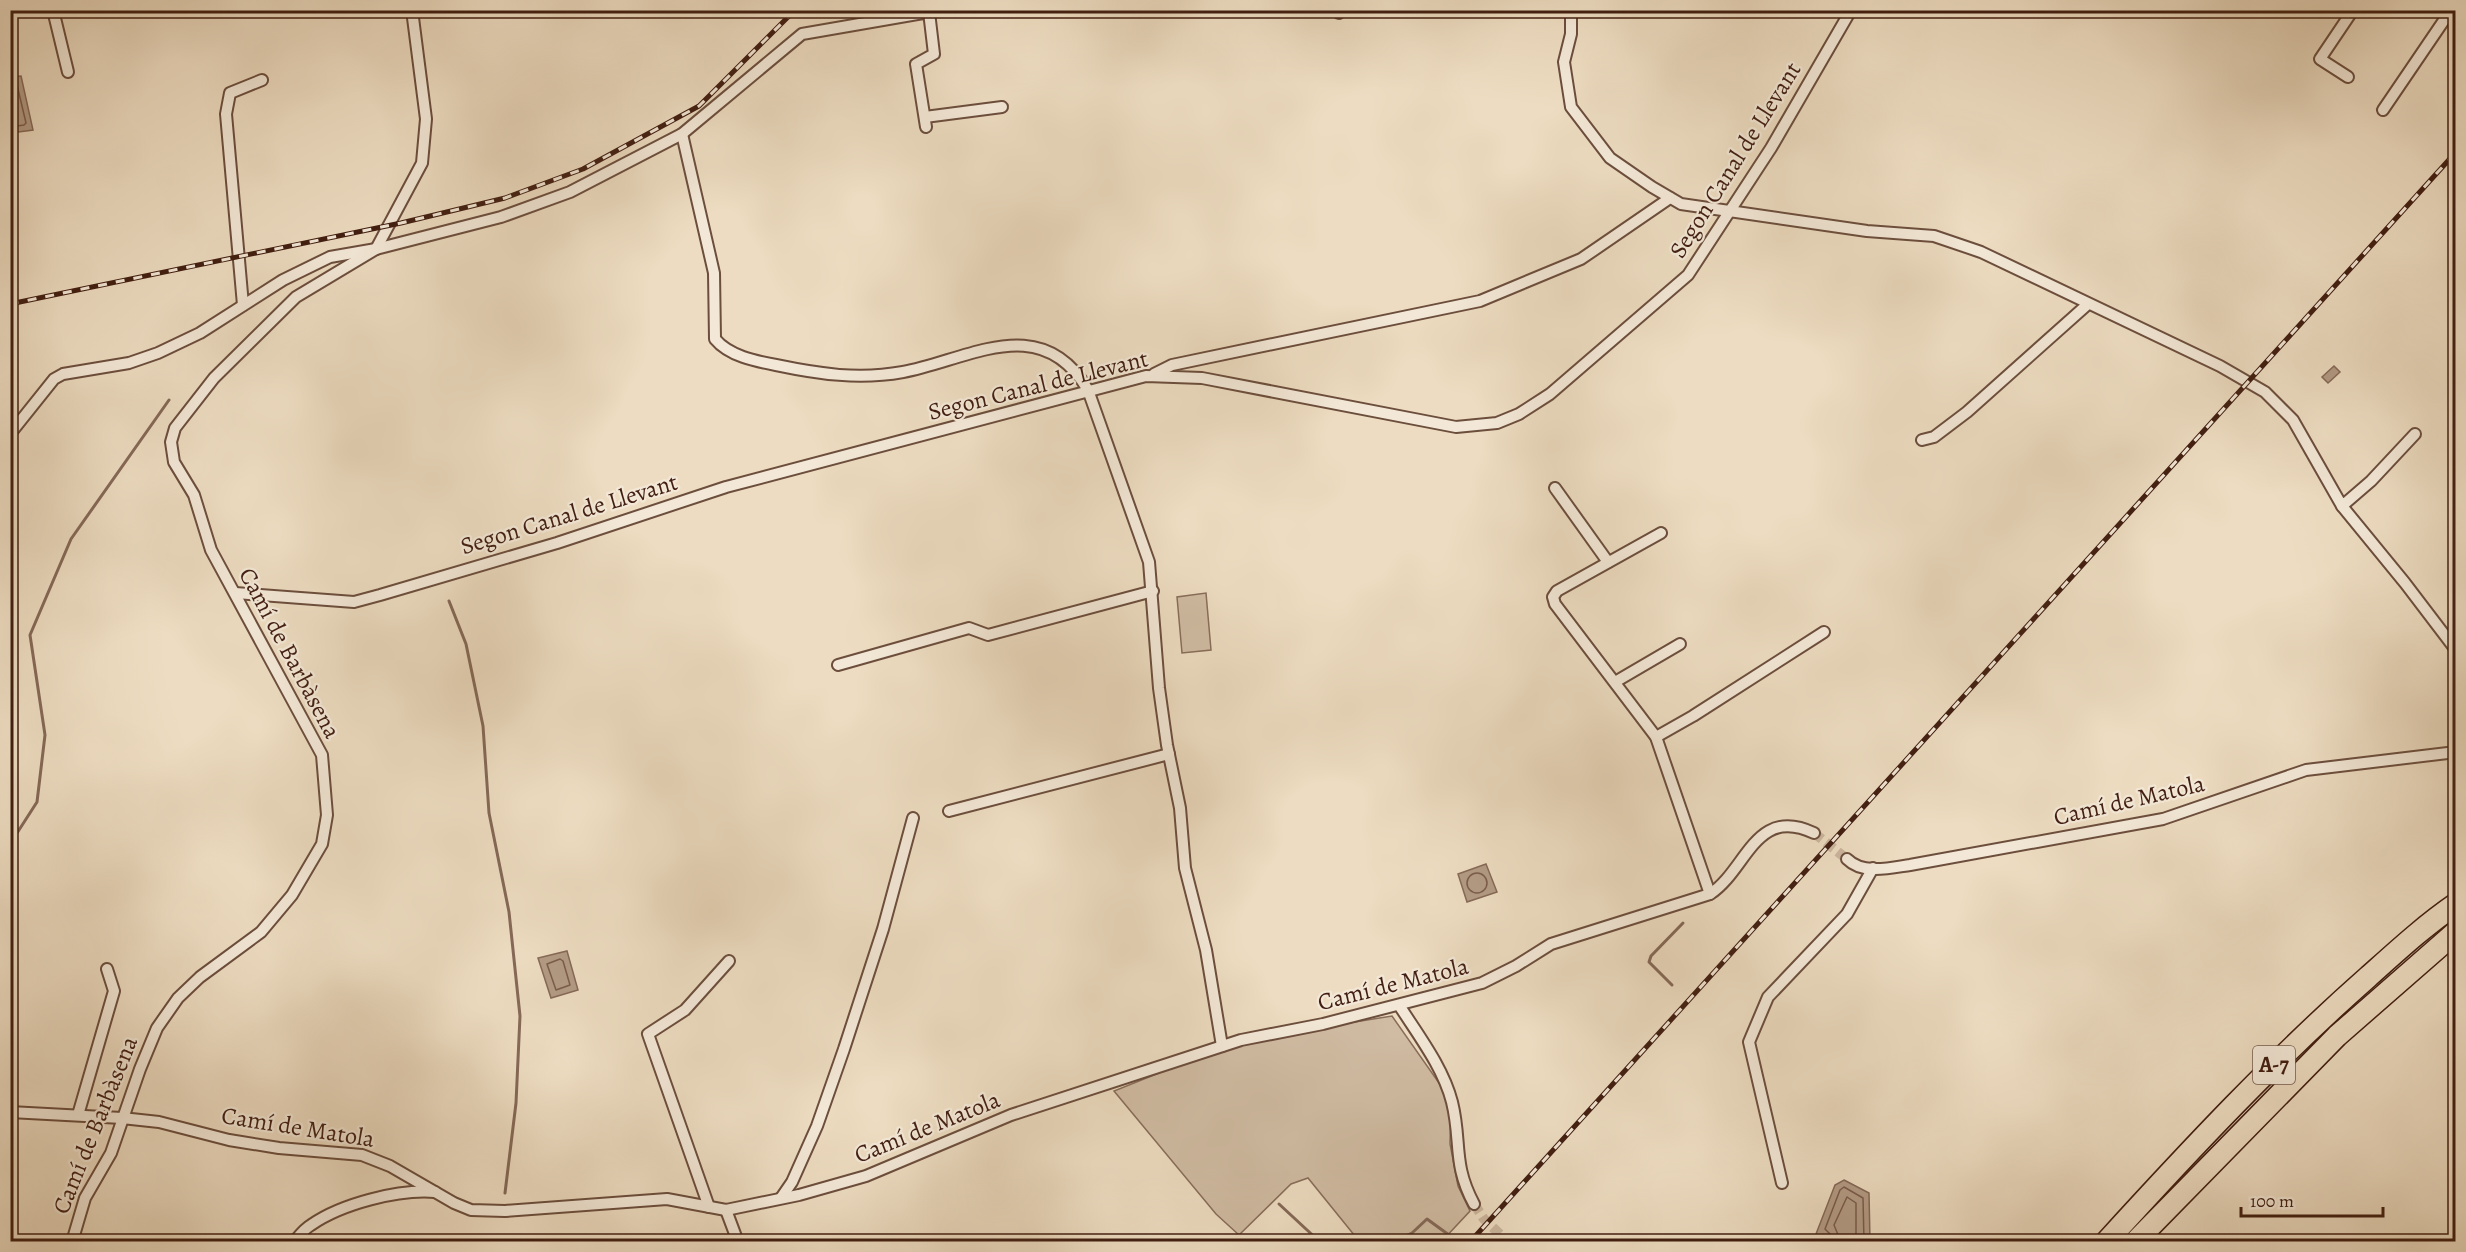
<svg xmlns="http://www.w3.org/2000/svg" width="2466" height="1252" font-family="Alegreya,serif">
	<style>
		.green { fill: #d0bca3; stroke: #886d5a; stroke-width: 1.5 }
		.water { fill: #b39b85; stroke: #856957; stroke-width: 1.5 }
		.lines { fill: none; stroke-linecap: round; stroke-linejoin: round }
		.shore { stroke: #7a5c4b; stroke-width: 1.5 }
		.stream { stroke: #856957; stroke-width: 3 }
		.minor-tunnel { stroke: #cbb69e; stroke-width: 10; stroke-dasharray: 10 5; stroke-linecap: butt }
		.minor-casing { stroke: #6c4e3d; stroke-width: 14 }
		.motorway-casing { stroke: #411e11; stroke-width: 24 }
		.minor { stroke: #f3e8d7; stroke-width: 10 }
		.motorway { stroke: #eddcc1; stroke-width: 21 }
		.rail-casing { stroke: #411e11; stroke-width: 5 }
		.rail { stroke: #f3e8d7; stroke-width: 3; stroke-dasharray: 9; stroke-linecap: butt }
		.labels { text-anchor: middle; dominant-baseline: central; stroke-width: 4.5; stroke-linejoin: round; paint-order: stroke }
		.shield { fill: #f3e8d7; stroke: #765b4c; stroke-width: 1.5 }
		.shield-label { font-size: 22px; font-weight: bold; fill: #411e11 }
		.street-label { font-size: 24px; fill: #411e11; stroke: #f3e8d7 }
	</style>
	<rect width="100%" height="100%" fill="#eddcc1"/>
	<filter id="stains"><feTurbulence type="fractalNoise" baseFrequency=".00333" numOctaves="4"/><feColorMatrix values="0 0 0 0 .2 0 0 0 0 .09 0 0 0 0 .02 0 0 0 .5 -.17"/></filter>
	<radialGradient id="worn" r=".72"><stop offset=".6" stop-color="#630" stop-opacity="0"/><stop offset="1" stop-color="#630" stop-opacity=".3"/></radialGradient>
	<g class="green">
		<polygon points="1206,593 1211,650 1182,653 1177,597"/>
		<polygon points="1392,1016 1451,1100 1450,1144 1458,1186 1470,1211 1442,1241 1359,1241 1308,1178 1291,1184 1239,1235 1216,1214 1114,1091 1241,1040"/>
	</g>
	<g class="water">
		<polygon points="21,76 33,130 11,133 11,77"/>
		<polygon points="2334,366 2340,372 2328,383 2322,377"/>
		<polygon points="1486,864 1497,892 1467,902 1458,874"/>
		<polygon points="567,951 578,990 551,998 538,958"/>
		<polygon points="1844,1180 1869,1193 1870,1241 1833,1241 1816,1234 1835,1185"/>
	</g>
	<g class="lines">
		<g class="shore">
			<polyline points="10,83 17,85 26,123 24,125 10,127"/>
			<circle cx="1477" cy="883" r="10"/>
			<polygon points="560,959 563,961 570,985 556,990 547,964"/>
			<polyline points="1833,1242 1832,1236 1825,1229 1840,1190 1844,1187 1863,1198 1864,1242"/>
			<polyline points="1841,1242 1834,1225 1847,1197 1856,1203 1856,1242"/>
		</g>
		<g class="stream">
			<polyline points="449,601 466,644 483,726 489,813 509,912 520,1016 516,1103 505,1193"/>
			<polyline points="10,844 37,802 45,735 30,635 71,539 169,400"/>
			<polyline points="1672,985 1649,962 1651,956 1683,923"/>
			<polyline points="1279,1204 1320,1242"/>
			<polyline points="1392,1242 1412,1233 1427,1219 1449,1235"/>
		</g>
		<g class="minor-tunnel">
			<polyline points="1814,833 1847,859"/>
			<polyline points="1474,1204 1484,1219 1507,1241"/>
		</g>
		<defs>
			<g id="minor">
				<polyline points="53,10 68,72"/>
				<polyline points="1337,10 1339,13"/>
				<polyline points="1571,10 1571,34 1564,62 1571,107 1610,158 1652,187 1681,204 1867,231 1934,236 1981,252 2220,366 2265,392 2293,420 2342,506 2371,481 2415,434"/>
				<polyline points="2348,77 2320,59 2353,10"/>
				<polyline points="2383,110 2451,10"/>
				<polyline points="925,117 1002,107"/>
				<path d="M 682,134 L 714,273 L 715,339 C 729,356 755,361 776,365 C 819,374 859,380 903,372 C 968,360 1041,310 1088,390 L 1149,562 L 1159,688 L 1167,745 L 1180,808 L 1185,868 L 1206,950 L 1222,1046"/>
				<polyline points="376,249 422,163 426,119 412,10"/>
				<polyline points="243,305 226,114 230,93 262,80"/>
				<polyline points="1154,374 1172,365 1480,301 1581,259 1670,198"/>
				<polyline points="10,434 54,379 63,374 129,363 158,353 200,333 283,280 330,257 376,249 501,217 570,192 682,134 802,34 929,12 934,54 916,64 926,127"/>
				<polyline points="1922,440 1934,437 1967,412 2088,304"/>
				<polyline points="1555,488 1608,562"/>
				<polyline points="2342,506 2405,583 2456,650"/>
				<polyline points="1661,533 1557,591 1553,597 1555,604 1656,737 1710,894"/>
				<polyline points="235,593 354,602 380,595 557,543 726,487 1146,376 1202,378 1456,427 1497,423 1519,414 1550,394 1688,275 1771,148 1851,10"/>
				<polyline points="838,665 969,628 988,635 1153,591"/>
				<polyline points="1615,682 1680,644"/>
				<polyline points="1656,737 1693,716 1824,632"/>
				<polyline points="949,811 1169,754"/>
				<path d="M 1847,859 C 1863,875 1890,868 1910,865 L 2163,819 L 2306,770 L 2456,752"/>
				<path d="M 1399,1005 C 1418,1035 1443,1067 1452,1102 C 1462,1142 1452,1163 1474,1204"/>
				<path d="M 10,1112 L 122,1118 L 159,1122 L 229,1140 L 279,1148 L 362,1155 L 390,1166 L 454,1203 L 471,1210 L 505,1211 L 667,1199 L 726,1210 L 799,1195 L 866,1176 L 1011,1115 L 1241,1040 L 1323,1024 L 1482,983 L 1516,966 L 1551,944 L 1710,894 C 1747,870 1755,805 1814,833"/>
				<polyline points="78,1115 114,991 107,969"/>
				<polyline points="1782,1183 1749,1042 1768,997 1847,914 1873,868"/>
				<polyline points="781,1198 792,1182 817,1126 844,1049 883,929 913,818"/>
				<polyline points="709,1207 648,1034 685,1010 729,961"/>
				<polyline points="726,1210 738,1242"/>
				<polyline points="1507,1241 1508,1242"/>
				<polyline points="72,1242 85,1198 111,1153 140,1069 157,1028 178,998 200,977 261,932 292,895 322,844 327,815 322,755 211,550 194,495 174,462 171,442 175,428 214,378 296,297 376,249"/>
				<path d="M 294,1242 C 299,1236 304,1229 311,1225 C 341,1204 398,1189 435,1192"/>
			</g>
			<g id="motorway">
				<path d="M 2106,1242 C 2190,1150 2275,1059 2368,977 C 2396,952 2424,926 2456,904"/>
				<polyline points="2135,1242 2337,1036 2456,932"/>
			</g>
		</defs>
		<use href="#minor" class="minor-casing"/>
		<use href="#motorway" class="motorway-casing"/>
		<use href="#minor" class="minor"/>
		<use href="#motorway" class="motorway"/>
		<defs>
			<g id="rail">
				<polyline points="10,304 401,223 505,198 583,169 699,106 795,10"/>
				<polyline points="1470,1242 2456,152"/>
			</g>
		</defs>
		<use href="#rail" class="rail-casing"/>
		<use href="#rail" class="rail"/>
	</g>
	<g class="labels">
		<rect class="shield" x="2253" y="1046" width="42" height="38" rx="4.5"/>
		<g class="shield-label">
			<text x="2274" y="1065">A-7</text>
		</g>
		<g class="street-label">
			<text transform="translate(1735 160) rotate(-58)">Segon Canal de Llevant</text>
			<text transform="translate(1038 385) rotate(-14)">Segon Canal de Llevant</text>
			<text transform="translate(569 514) rotate(-17)">Segon Canal de Llevant</text>
			<text transform="translate(290 653) rotate(62)">Camí de Barbàsena</text>
			<text transform="translate(2129 800) rotate(-13)">Camí de Matola</text>
			<text transform="translate(1393 984) rotate(-14)">Camí de Matola</text>
			<text transform="translate(95 1125) rotate(-68)">Camí de Barbàsena</text>
			<text transform="translate(298 1127) rotate(9)">Camí de Matola</text>
			<text transform="translate(927 1127) rotate(-22)">Camí de Matola</text>
		</g>
	</g>
	<rect width="2466" height="1252" fill="none" stroke="#eddcc1" stroke-width="36"/>
	<rect x="12" y="12" width="2442" height="1228" fill="none" stroke="#411e11" stroke-width="3"/>
	<rect x="18" y="18" width="2430" height="1216" fill="none" stroke="#411e11" stroke-width="1.5"/>
	<path d="M2241 1207v9h142v-9" fill="none" stroke="#411e11" stroke-width="3"/>
	<text x="2250" y="1207" font-size="18" fill="#411e11" stroke="#f3e8d7" stroke-width="4.5" paint-order="stroke">100 m</text>
	<rect width="100%" height="100%" filter="url(#stains)"/>
	<rect width="100%" height="100%" fill="url(#worn)"/>
</svg>
